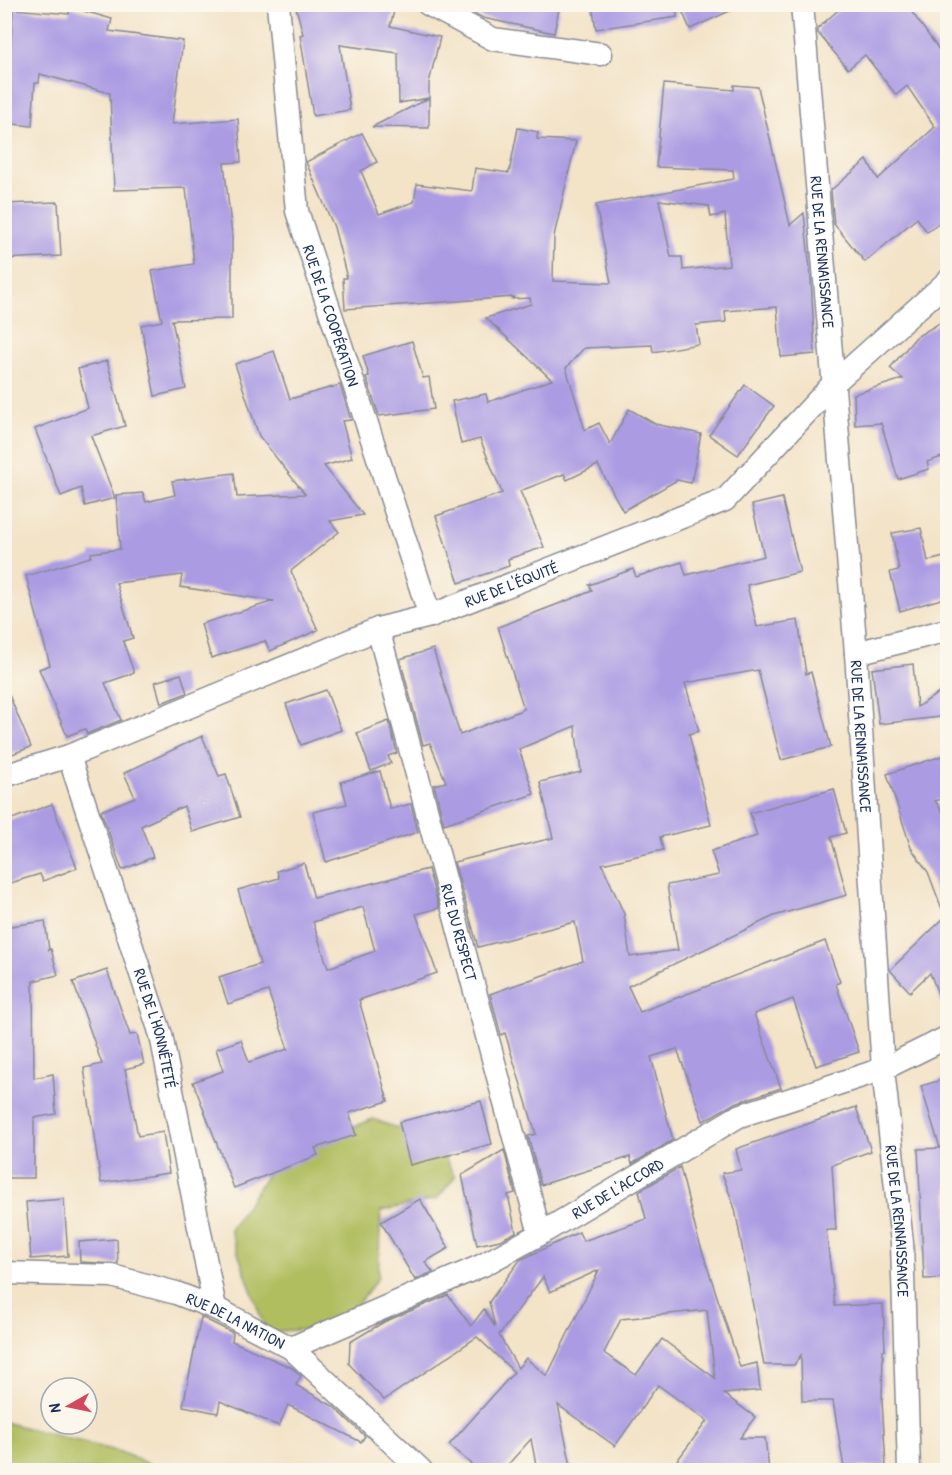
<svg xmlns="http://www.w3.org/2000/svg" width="952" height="1475" font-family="'Patrick Hand',sans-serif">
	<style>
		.green { fill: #b1be60; stroke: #66765f; stroke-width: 1.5 }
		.building { fill: #ab9be3; fill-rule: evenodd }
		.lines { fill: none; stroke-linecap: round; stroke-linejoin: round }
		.street-casing { stroke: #878992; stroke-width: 25 }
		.street { stroke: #fff; stroke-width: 22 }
		.labels { text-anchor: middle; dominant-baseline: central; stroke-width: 5; stroke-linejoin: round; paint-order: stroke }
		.street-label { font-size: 16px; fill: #1b2f5e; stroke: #fbf7ec }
	</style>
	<rect width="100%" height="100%" fill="#fbf7ec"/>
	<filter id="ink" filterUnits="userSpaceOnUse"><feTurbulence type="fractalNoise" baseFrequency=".0167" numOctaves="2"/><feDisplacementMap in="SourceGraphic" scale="12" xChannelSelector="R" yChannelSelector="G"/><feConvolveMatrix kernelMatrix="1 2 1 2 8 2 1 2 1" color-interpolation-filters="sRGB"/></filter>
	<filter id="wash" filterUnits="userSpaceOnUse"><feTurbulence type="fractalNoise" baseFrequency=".008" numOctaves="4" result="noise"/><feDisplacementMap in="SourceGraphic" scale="24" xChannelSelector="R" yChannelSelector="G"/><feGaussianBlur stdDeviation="1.35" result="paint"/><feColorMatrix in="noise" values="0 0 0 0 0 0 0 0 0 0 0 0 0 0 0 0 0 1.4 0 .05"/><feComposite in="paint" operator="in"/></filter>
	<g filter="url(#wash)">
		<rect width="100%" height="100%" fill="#f3e3c7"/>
		<g class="green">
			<polygon points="373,1119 437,1143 455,1177 437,1199 381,1211 378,1278 340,1327 266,1332 230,1230 267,1175 304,1147"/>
			<polygon points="4,1422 120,1452 162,1470 5,1470"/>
		</g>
		<g id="blocks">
			<g class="building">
				<polygon points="295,4 396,4 390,26 440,37 429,83 429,128 372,127 429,98 399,103 398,53 340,45 350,110 313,116 300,35 303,34"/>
				<polygon points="465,4 560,4 554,33 483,18 464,8"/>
				<polygon points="592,4 676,4 677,17 596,29"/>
				<polygon points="679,4 745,4 690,29"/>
				<polygon points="845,4 906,4 948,62 948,217 927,232 917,218 865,262 834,224 831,190 867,160 878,179 935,127 907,86 896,95 865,55 848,69 818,33 818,28"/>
				<polygon points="70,7 112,19 109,31 183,41 172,124 238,119 241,162 224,163 232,235 232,319 172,320 186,389 155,396 141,325 162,321 152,271 194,264 186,188 114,190 110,93 40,74 39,83 35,83 32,126 4,123 4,90 8,90 13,9 69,14"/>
				<path d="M 664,84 L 734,90 L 734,85 L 758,87 L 790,225 L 804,213 L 811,279 L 815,354 L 781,357 L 777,307 L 725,311 L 726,322 L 696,325 L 699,344 L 653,352 L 652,345 L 584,348 L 566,368 L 585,430 L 599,423 L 610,444 L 629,409 L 655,424 L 701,434 L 691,483 L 677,480 L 623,511 L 598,465 L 567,480 L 564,474 L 520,491 L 544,547 L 508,559 L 509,566 L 459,583 L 436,516 L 502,493 L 480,439 L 461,444 L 452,401 L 486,394 L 488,402 L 552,380 L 486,318 L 531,304 L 530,298 L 512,299 L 514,297 L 345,309 L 343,278 L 347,278 L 334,227 L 306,162 L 362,133 L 377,162 L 361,171 L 379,214 L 414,202 L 417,184 L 472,191 L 475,168 L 509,173 L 518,128 L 538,132 L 537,139 L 576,141 L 554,236 L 553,281 L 611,283 L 596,205 L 734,179 L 733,170 L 656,167 ZM 659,200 L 709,206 L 711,217 L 725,214 L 729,265 L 683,270 L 682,257 L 671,257 Z"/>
				<polygon points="58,202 61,256 4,259 4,204"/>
				<polygon points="948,318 948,455 927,462 929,469 898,479 881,423 855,425 854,394 903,379 890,368 916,337"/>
				<polygon points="412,341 423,378 429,377 434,409 379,416 366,377 369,376 363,356"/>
				<polygon points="274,351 290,399 340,385 351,420 342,421 352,458 324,466 363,515 330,521 339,532 291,571 318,630 270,651 265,641 211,658 201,624 274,601 180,587 182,575 116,583 133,638 123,641 134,673 105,683 121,720 87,734 85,729 67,736 39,669 50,665 26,576 91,557 91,553 120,549 116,495 143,493 146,502 175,495 172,481 234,473 237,497 305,494 259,436 235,364"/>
				<polygon points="107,361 125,426 91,436 115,498 85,506 81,488 61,496 35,429 88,408 78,369"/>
				<polygon points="745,385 774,406 738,455 709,435"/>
				<polygon points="782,498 800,572 747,585 757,627 798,620 806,674 811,672 831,747 781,760 758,670 685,683 699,731 689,734 711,825 660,837 663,850 602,864 624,914 630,957 678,950 667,885 719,875 711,851 757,836 750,813 834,789 846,833 831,837 847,895 774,916 628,986 640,1012 825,941 840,982 836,984 859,1052 816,1066 793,999 754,1014 781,1088 735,1103 703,1121 677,1049 651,1057 673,1140 632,1164 630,1157 541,1185 528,1136 536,1134 505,1033 501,1035 490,994 583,961 575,922 478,947 454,862 553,838 540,782 581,772 575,726 519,749 534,794 444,824 434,785 446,782 430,743 423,745 400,659 433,649 460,735 524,709 498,627 592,591 589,585 633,569 636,577 682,562 686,575 764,556 752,505"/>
				<polygon points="921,528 928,561 948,556 948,597 900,611 890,572 899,570 892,533"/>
				<polygon points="913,664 917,707 948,687 948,716 879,724 872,669"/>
				<polygon points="181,674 187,693 161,703 155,682"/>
				<polygon points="4,683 31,747 4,757"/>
				<polygon points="326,690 341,730 301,745 286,704"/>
				<polygon points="389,721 397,753 388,756 391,763 371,771 357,733"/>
				<polygon points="202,736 219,776 226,774 240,817 192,832 184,806 141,826 153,857 122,870 101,811 135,797 124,773"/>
				<polygon points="948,754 948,797 935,801 948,819 948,1012 945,1012 930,973 910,992 890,970 945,917 928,872 911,848 887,774"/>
				<polygon points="380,771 390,809 411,804 418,832 326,862 313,812 347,804 341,782"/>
				<polygon points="52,804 77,868 43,881 40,874 4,885 4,822"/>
				<path d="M 304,863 L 314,898 L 428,869 L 439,908 L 416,914 L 437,973 L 359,1000 L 388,1101 L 349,1113 L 356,1135 L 315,1148 L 318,1155 L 234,1188 L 193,1082 L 223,1071 L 216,1049 L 241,1040 L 249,1062 L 288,1049 L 268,991 L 228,1004 L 219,977 L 260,964 L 238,890 L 279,878 L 277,871 ZM 363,907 L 375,951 L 328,968 L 313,922 Z"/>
				<polygon points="45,921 49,950 51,949 58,975 33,981 34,1078 53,1074 56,1114 34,1118 34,1178 4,1178 4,927"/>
				<polygon points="107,970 130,1035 137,1034 144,1064 125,1069 138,1136 163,1132 169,1173 101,1183 84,1068 102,1064 73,982"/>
				<polygon points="948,1078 948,1278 924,1279 918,1149 940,1148 921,1086"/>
				<polygon points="481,1101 492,1144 410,1165 399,1122"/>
				<polygon points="856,1107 871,1151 832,1165 836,1230 826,1230 835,1306 883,1304 885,1350 883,1350 882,1401 886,1466 844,1468 833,1401 802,1401 801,1355 794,1365 764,1365 735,1209 722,1173 741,1170 736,1149"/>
				<polygon points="504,1150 515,1193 508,1195 516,1232 500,1240 477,1245 462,1175"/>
				<path d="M 680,1167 L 697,1235 L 740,1367 L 757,1363 L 760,1390 L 724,1394 L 755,1417 L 740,1438 L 765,1438 L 769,1470 L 670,1470 L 707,1421 L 658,1385 L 615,1446 L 558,1405 L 572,1470 L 537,1470 L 531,1439 L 503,1470 L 478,1470 L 449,1445 L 514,1372 L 477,1337 L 384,1400 L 349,1364 L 350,1342 L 384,1322 L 448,1295 L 471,1326 L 484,1309 L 495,1327 L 489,1302 L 520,1260 L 579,1232 L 583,1241 L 646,1219 L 639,1191 ZM 599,1270 L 547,1376 L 526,1358 L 518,1368 L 499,1335 L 543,1277 L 550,1292 ZM 707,1310 L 715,1378 L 662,1339 L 636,1375 L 604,1353 L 621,1319 Z"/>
				<polygon points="64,1199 68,1256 31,1259 26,1202"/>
				<polygon points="420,1199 449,1248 425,1262 433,1272 415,1280 381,1222"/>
				<polygon points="117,1239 118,1264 80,1262 79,1242"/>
				<polygon points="201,1317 233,1333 232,1341 292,1368 301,1376 296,1385 333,1406 365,1436 361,1442 288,1405 279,1426 220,1401 218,1413 183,1406"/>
			</g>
		</g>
	</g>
	<g filter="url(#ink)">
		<use href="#blocks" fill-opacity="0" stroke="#878992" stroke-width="1.5"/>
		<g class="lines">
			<defs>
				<g id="street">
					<path id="s1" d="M 278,4 L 297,211 L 430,616"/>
					<polyline points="428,4 493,39 601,54"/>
					<path id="s2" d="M 802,4 L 856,653 L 883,1069 L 902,1243 L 909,1470"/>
					<path id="s3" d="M 378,629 L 540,1234"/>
					<polyline points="856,653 948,630"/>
					<path id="s4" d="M 69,756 L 161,1035 L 215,1308"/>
					<path id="s5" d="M 4,776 L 69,756 L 378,629 L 430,616 L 725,500 L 834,383 L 948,281"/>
					<path id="s6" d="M 4,1273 L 112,1276 L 176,1293 L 215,1308 L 291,1348 L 421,1470"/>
					<path id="s7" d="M 291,1348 L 483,1265 L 540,1234 L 739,1116 L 883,1069 L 948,1037"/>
				</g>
			</defs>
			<use href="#street" class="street-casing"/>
			<use href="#street" class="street"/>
		</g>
	</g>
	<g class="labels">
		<g class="street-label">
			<text stroke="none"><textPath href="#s2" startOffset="249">RUE DE LA RENNAISSANCE</textPath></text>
			<text stroke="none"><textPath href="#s1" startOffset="318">RUE DE LA COOPÉRATION</textPath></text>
			<text stroke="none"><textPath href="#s5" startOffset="543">RUE DE L'ÉQUITÉ</textPath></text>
			<text stroke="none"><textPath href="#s2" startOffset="735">RUE DE LA RENNAISSANCE</textPath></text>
			<text stroke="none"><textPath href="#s3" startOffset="314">RUE DU RESPECT</textPath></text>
			<text stroke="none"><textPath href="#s4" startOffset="286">RUE DE L'HONNÊTETÉ</textPath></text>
			<text stroke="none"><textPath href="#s7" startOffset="364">RUE DE L'ACCORD</textPath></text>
			<text stroke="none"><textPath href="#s2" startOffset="1221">RUE DE LA RENNAISSANCE</textPath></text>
			<text stroke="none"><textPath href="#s6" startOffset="240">RUE DE LA NATION</textPath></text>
		</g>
	</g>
	<rect width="952" height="1475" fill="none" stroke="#fbf7ec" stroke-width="24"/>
	<g transform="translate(69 1406) rotate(261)"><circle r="28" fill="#fbf7ec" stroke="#a1a7b3" stroke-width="1.5"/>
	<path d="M0-4.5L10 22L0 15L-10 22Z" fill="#d1495b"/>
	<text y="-9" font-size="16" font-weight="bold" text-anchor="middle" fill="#1b2f5e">N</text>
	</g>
</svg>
